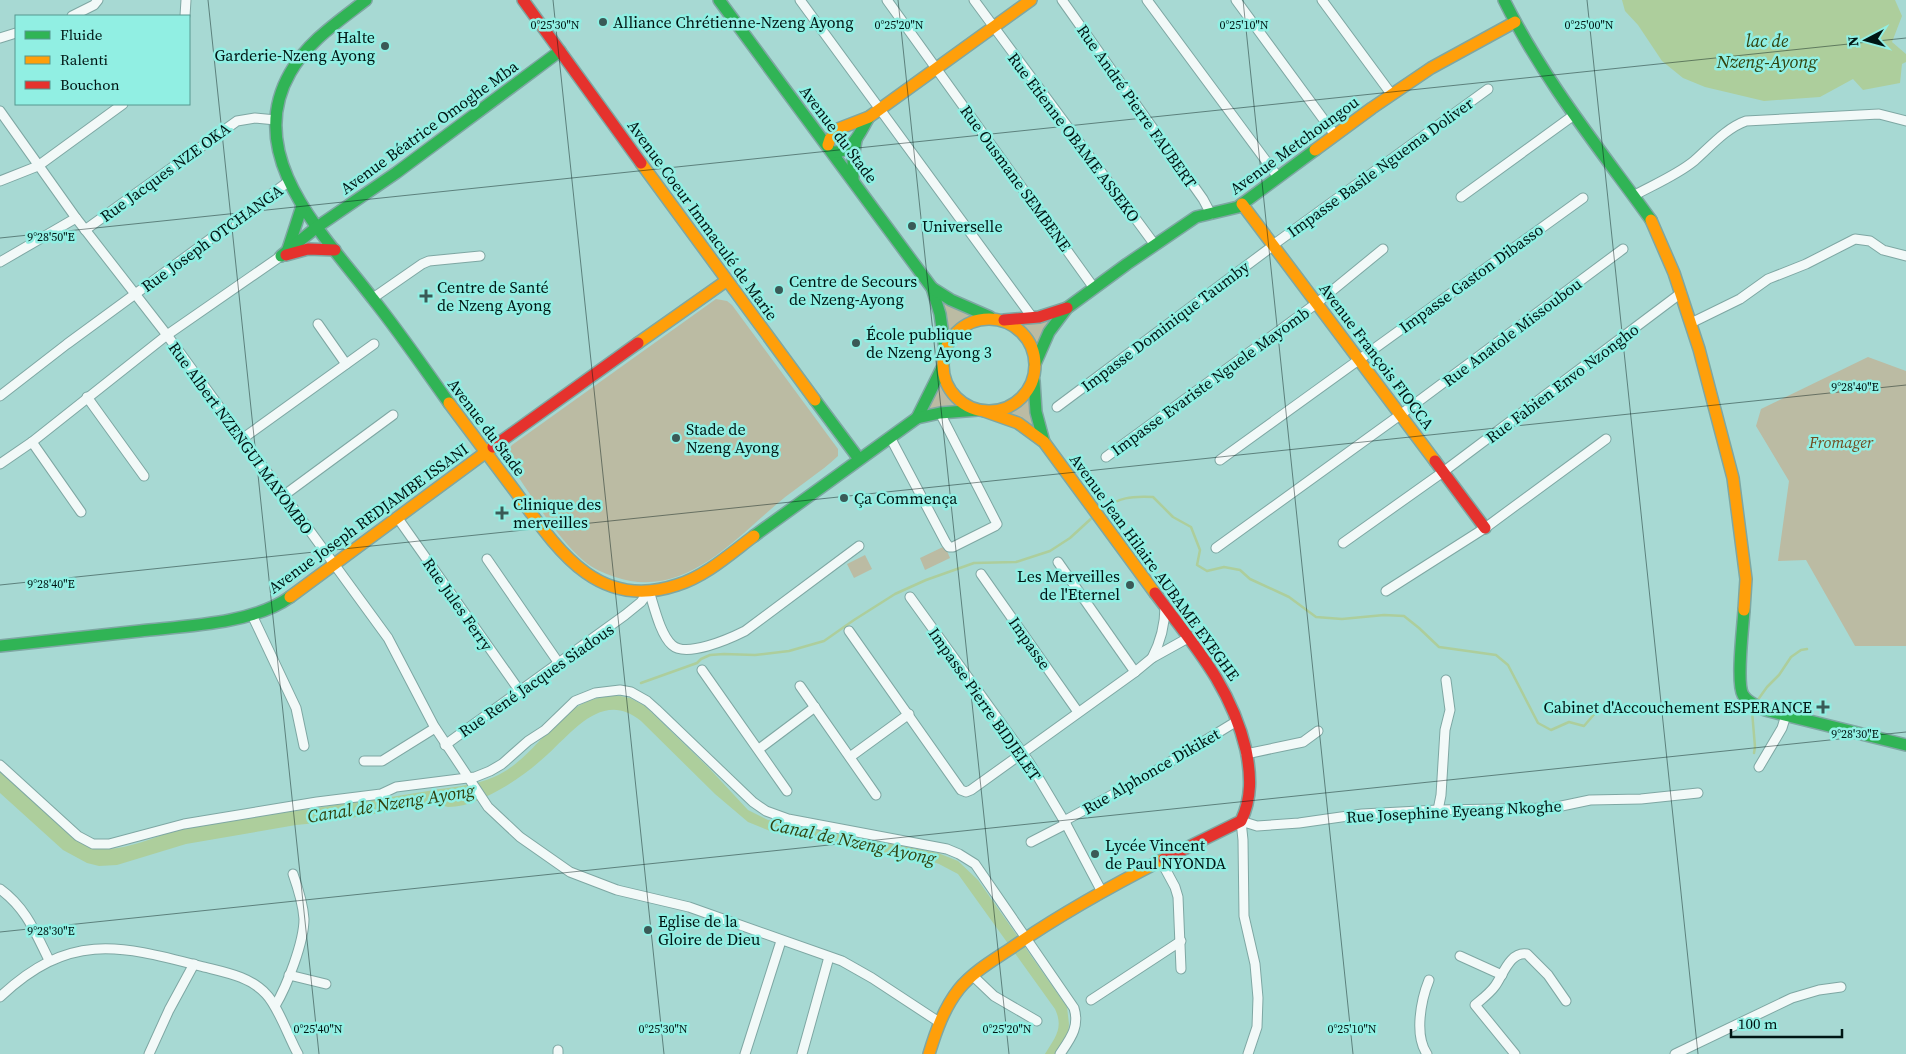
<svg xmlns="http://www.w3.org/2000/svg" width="1906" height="1054" font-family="'Source Serif 4',serif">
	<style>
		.green { fill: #bbbba3 }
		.water { fill: #adce9c }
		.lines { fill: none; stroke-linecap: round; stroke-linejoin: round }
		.stream { stroke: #adce9c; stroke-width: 2.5 }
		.street-casing { stroke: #7ea7a3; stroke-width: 11 }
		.fast-casing { stroke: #7ea7a3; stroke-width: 14 }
		.slow-casing { stroke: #7ea7a3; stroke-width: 14 }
		.jam-casing { stroke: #7ea7a3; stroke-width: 14 }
		.street { stroke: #f2f9f8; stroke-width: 9 }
		.fast { stroke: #30b455; stroke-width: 11 }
		.slow { stroke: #ff9f0a; stroke-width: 11 }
		.jam { stroke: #e5322d; stroke-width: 11 }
		.ticks { fill: none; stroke: #001614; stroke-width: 1; stroke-opacity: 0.45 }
		.poi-dot { fill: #3a5a57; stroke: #91efe3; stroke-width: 2 }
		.labels { text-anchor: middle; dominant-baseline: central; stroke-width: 5; stroke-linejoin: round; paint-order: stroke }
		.poi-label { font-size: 16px; fill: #001614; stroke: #91efe3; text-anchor: start }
		.street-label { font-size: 16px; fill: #001614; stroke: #91efe3 }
		.park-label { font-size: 16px; font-style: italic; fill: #724c22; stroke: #91efe3 }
		.water-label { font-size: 18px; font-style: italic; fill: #31420e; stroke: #91efe3 }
		.ticks-label { font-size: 12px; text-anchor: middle; fill: #001614; stroke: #91efe3; stroke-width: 5; stroke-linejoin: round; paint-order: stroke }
	</style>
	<rect width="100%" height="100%" fill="#a7d9d3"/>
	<g class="green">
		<polygon points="940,297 973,315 961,323 949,335 947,315"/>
		<path d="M 716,299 L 727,301 L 732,305 L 838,449 L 838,456 C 820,473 798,486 778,503 C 732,542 682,600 615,577 C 604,573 593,569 584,561 C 556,537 530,493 508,462 L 508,451 L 512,445 Z"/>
		<polygon points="1051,319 1037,348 1030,332 1018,323"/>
		<polygon points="1868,357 1906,371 1906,646 1855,646 1806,560 1778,561 1789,481 1756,426 1761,409"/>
		<polygon points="942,380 946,390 959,403 959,406 925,411 932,401"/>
		<polygon points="1030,395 1037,429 1006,412 1018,406"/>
		<polygon points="945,546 950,558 925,570 920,558"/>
		<polygon points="865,555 872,569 854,578 847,564"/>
	</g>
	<g class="water">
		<polygon points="1622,0 1895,0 1902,16 1892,42 1906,54 1906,62 1902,64 1900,83 1863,90 1853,79 1820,97 1764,101 1705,87 1683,78 1662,61 1638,25 1625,11"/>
		<path d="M 620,696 L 630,698 L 645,706 L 708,767 L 748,810 L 768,820 L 938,853 L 958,861 L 978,880 L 1067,1007 L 1069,1024 L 1068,1035 L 1057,1054 L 1045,1054 C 1055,1038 1064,1028 1055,1009 L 958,874 L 939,864 L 931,861 L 775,833 L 748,822 L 715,794 L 641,721 C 604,690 574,730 548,754 C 535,766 521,777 506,786 C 489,796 468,807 448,807 C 443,806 439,804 433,804 L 327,822 L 296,825 L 186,844 L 117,865 L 99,866 L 87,863 L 63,850 L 0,793 L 0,771 L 74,839 C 109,861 142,840 178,830 C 197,824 218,824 237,820 C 301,809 365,802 428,791 C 449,787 474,786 494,777 C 545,754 557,694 620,696 Z"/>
	</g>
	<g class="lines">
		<g class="stream">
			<path d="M 1101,511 C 1119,497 1131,496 1153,497 L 1173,517 L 1191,527 L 1200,550 L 1197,565 L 1207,571 L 1224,567 L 1240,570 L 1250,579 L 1289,597 L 1316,617 L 1342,619 L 1384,615 L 1404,616 L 1419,628 L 1439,647 L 1496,655 L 1508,665 L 1538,723 L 1551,730 L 1569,722 L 1584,726 L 1597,711"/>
			<polyline points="641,683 697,663 701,659 710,655 724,654 755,655 789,651 824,641 854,620 895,594 926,580 974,563 1016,562 1050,551 1070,538 1094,516"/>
			<polyline points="1757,701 1767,687 1779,675 1791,657 1801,650 1807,649"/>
			<polyline points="1752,711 1755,747 1754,753"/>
		</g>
		<defs>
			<g id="street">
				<polyline points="800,0 1032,317"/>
				<polyline points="887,0 1094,288"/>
				<polyline points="974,0 1155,245"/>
				<polyline points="1062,0 1203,199 1211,214"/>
				<polyline points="1147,0 1278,177"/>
				<polyline points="1236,0 1335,135"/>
				<polyline points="1322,0 1392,95"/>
				<polyline points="72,16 94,5 98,0"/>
				<polyline points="185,16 186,0"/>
				<polyline points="0,38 16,33"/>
				<polyline points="0,111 76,218 167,335 388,638 434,726 488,807 520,837 570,872 617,890 689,907 842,961 872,978 939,1022"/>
				<polyline points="0,181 38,166 123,104"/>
				<path d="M 1633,196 C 1653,185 1677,175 1694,161 C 1710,147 1726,128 1746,121 L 1879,114 L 1906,121"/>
				<polyline points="1461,197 1574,115"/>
				<polyline points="85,230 237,121 255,118 276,120"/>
				<polyline points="1273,245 1488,89"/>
				<polyline points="0,262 76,218"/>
				<polyline points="373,298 422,264 429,261 480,256"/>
				<polyline points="1691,323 1740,299 1768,279 1806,264 1855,239 1870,241 1883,250 1906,256"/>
				<polyline points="318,324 346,364"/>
				<polyline points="0,396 67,344 288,182"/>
				<polyline points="87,397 144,476"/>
				<polyline points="1057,407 1274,245"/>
				<polyline points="890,437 946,543 949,547 953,547 995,526 997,524 940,413"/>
				<polyline points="242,439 374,344"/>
				<polyline points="32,442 81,512"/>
				<polyline points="1106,457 1317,303 1383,249"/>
				<polyline points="1220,460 1583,198"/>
				<polyline points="0,464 32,442 167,335 281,256"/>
				<polyline points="283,496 393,415"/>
				<polyline points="397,517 519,690"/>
				<polyline points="1343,543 1443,472 1681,293"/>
				<polyline points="1216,548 1400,415 1623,249"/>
				<polyline points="487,559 558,662"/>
				<polyline points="1058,562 1135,672"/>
				<polyline points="981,574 1078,712"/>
				<path d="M 649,591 C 654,606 660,634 672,645 C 686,658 729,639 745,631 L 859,546"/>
				<polyline points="1386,591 1485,528 1606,439"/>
				<polyline points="910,597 1029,762 1066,824 1102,892"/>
				<polyline points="252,615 296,708 304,746"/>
				<polyline points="849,631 961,790 966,792 971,790 1135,672 1152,658 1188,638"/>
				<path d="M 1152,658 C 1161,641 1165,626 1165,606"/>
				<polyline points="702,670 787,791"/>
				<polyline points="800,686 876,795"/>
				<polyline points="445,745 625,615 641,602 649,591"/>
				<polyline points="759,749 815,707"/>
				<polyline points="1246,754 1303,742 1318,731"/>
				<polyline points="850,757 909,714"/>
				<polyline points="364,761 382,761 435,728"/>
				<path d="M 0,765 L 78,836 L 93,844 L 109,844 L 184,824 L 317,802 L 381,794 L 396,787 L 475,777 L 490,771 L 502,764 L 528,741 L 545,730 L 575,701 L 595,693 L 620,690 L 631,692 L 647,701 L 656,709 L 753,802 L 766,811 L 788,819 L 947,849 L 959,854 L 975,864 L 1074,1008 C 1080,1027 1070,1039 1060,1054"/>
				<polyline points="1759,767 1782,728 1786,715"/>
				<polyline points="1438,810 1441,795 1445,730 1450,710 1446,680"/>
				<polyline points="1064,821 1147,776 1237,721"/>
				<polyline points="1031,842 1066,824"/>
				<polyline points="1161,861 1175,887 1178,897 1181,969"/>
				<path d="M 0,889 C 26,908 35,932 49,960"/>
				<polyline points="1460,956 1502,975"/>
				<polyline points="289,975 326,984"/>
				<polyline points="973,976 994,996 1037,1021"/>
				<path d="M 0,997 C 68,933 117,944 200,966 C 223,972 250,976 266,994 C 278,1006 289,1038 298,1054"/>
				<polyline points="1091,1000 1181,941"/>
				<path d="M 275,1006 C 287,986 304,942 304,919 C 303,903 298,888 293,874"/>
				<polyline points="558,1050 558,1054"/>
				<polyline points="149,1054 169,1010 194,964"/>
				<polyline points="745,1054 781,941"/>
				<polyline points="802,1054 829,957"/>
				<polyline points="1248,1054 1257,1027 1258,998 1255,964 1244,916 1243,840 1241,821 1257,826 1299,823 1362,814 1438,810 1552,808 1590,800 1641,799 1698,793"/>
				<path d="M 1427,1054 C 1414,1035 1421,1000 1429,980"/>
				<path d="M 1515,1054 L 1475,1005 C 1482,999 1490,993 1495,986 C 1503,975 1510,951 1527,954 L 1548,975 L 1566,1001"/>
				<polyline points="1675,1054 1792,998 1819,990 1841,987"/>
			</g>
			<g id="fast">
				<path d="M 366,0 C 339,21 307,42 290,73 C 242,157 326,237 373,299 C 400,333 424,368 449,403"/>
				<polyline points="719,0 932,288 940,314 945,349"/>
				<path d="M 1504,0 C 1543,79 1599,148 1651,220"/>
				<path d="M 833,152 C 853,153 860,132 869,117"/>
				<polyline points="853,180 853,158 856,140"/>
				<polyline points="288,249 302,206"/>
				<polyline points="281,256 317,227 396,173 560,51"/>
				<polyline points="932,288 951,300 990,317"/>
				<polyline points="1035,364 1049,332 1067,308 1127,264 1196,217 1238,207 1315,150"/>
				<polyline points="1034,381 1036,412 1044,442"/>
				<polyline points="815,400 859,459"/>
				<polyline points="917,418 943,366"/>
				<polyline points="754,536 917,418 940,413 978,410"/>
				<path d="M 1744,610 C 1743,627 1736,683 1743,695 C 1748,703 1757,706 1765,710 L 1906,745"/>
				<path d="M 0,646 C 47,641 93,636 140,631 C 185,626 253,624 290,597"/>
			</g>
			<g id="slow">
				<polyline points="828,145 830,139 838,129 869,117 1031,0"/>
				<polyline points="1315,150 1372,108 1431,68 1515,22"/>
				<polyline points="641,163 815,400"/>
				<polyline points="1242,204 1435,461"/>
				<polyline points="1651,220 1674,273 1699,349 1733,478 1746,579 1744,610"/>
				<circle cx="989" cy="365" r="46"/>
				<polyline points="638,343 726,281"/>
				<path d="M 449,403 C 471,432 493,462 515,491 C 556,547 596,612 677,585 C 706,576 730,554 754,536"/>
				<polyline points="984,411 1018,423 1044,442 1155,593"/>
				<polyline points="290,597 493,447"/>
				<path d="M 929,1054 C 936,1031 944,1008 959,989 C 973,972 992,961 1010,949 C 1059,915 1111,886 1164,859"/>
			</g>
			<g id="jam">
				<polyline points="523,0 641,163"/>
				<polyline points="286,255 308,249 335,250"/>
				<polyline points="1004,320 1039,317 1067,308"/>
				<polyline points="493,447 638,343"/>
				<polyline points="1435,461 1485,528"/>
				<path d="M 1155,593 C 1193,644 1231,686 1246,750 C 1251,775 1252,798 1241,821 L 1164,859"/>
			</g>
		</defs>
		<use href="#street" class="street-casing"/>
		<use href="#fast" class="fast-casing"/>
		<use href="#slow" class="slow-casing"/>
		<use href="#jam" class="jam-casing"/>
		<use href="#street" class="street"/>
		<use href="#fast" class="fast"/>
		<use href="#slow" class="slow"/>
		<use href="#jam" class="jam"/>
	</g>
	<path class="ticks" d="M 208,0 L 319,1054M 553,0 L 664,1054M 898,0 L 1009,1054M 1243,0 L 1353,1054M 1587,0 L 1698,1054M 0,238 L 1906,38M 0,585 L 1906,385M 0,932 L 1906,732"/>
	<g class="poi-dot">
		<circle cx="603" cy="22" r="5"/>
		<circle cx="385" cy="46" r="5"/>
		<circle cx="912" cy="226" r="5"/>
		<circle cx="779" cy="290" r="5"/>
		<path d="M423.5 288.5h5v5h5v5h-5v5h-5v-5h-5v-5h5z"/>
		<circle cx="856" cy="343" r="5"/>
		<circle cx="676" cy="438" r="5"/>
		<circle cx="844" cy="498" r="5"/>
		<path d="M499.5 505.5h5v5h5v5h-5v5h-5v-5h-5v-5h5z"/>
		<circle cx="1130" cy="585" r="5"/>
		<path d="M1820.5 699.5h5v5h5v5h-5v5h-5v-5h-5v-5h5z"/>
		<circle cx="1095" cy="854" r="5"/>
		<circle cx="648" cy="930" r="5"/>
	</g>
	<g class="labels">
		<g class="poi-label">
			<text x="613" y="22">Alliance Chrétienne-Nzeng Ayong</text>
			<text x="375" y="37" text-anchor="end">Halte<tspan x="375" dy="18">Garderie-Nzeng Ayong</tspan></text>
			<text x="922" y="226">Universelle</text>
			<text x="789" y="281">Centre de Secours<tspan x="789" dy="18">de Nzeng-Ayong</tspan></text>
			<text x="437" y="287">Centre de Santé<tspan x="437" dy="18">de Nzeng Ayong</tspan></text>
			<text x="866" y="334">École publique<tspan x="866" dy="18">de Nzeng Ayong 3</tspan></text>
			<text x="686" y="429">Stade de<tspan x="686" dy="18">Nzeng Ayong</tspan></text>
			<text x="854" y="498">Ça Commença</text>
			<text x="513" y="504">Clinique des<tspan x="513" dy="18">merveilles</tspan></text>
			<text x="1120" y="576" text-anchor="end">Les Merveilles<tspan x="1120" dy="18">de l'Eternel</tspan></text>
			<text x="1812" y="707" text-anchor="end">Cabinet d'Accouchement ESPERANCE</text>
			<text x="1105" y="845">Lycée Vincent<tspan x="1105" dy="18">de Paul NYONDA</tspan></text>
			<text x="658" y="921">Eglise de la<tspan x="658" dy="18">Gloire de Dieu</tspan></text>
		</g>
		<g class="street-label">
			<text transform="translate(1137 106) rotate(55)">Rue André Pierre FAUBERT</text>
			<text transform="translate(429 127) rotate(-36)">Avenue Béatrice Omoghe Mba</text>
			<text transform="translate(839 134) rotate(53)">Avenue du Stade</text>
			<text transform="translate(1074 137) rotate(53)">Rue Etienne OBAME ASSEKO</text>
			<text transform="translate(1294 145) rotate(-36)">Avenue Metchoungou</text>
			<text transform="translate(1380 167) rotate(-36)">Impasse Basile Nguema Doliver</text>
			<text transform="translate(165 172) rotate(-36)">Rue Jacques NZE OKA</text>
			<text transform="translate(1016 178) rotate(54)">Rue Ousmane SEMBENE</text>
			<text transform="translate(703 220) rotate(54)">Avenue Coeur Immaculé de Marie</text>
			<text transform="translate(212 238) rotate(-36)">Rue Joseph OTCHANGA</text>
			<text transform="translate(1471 278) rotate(-36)">Impasse Gaston Dibasso</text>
			<text transform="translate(1165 326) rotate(-37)">Impasse Dominique Taumby</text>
			<text transform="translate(1512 332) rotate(-37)">Rue Anatole Missoubou</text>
			<text transform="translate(1377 356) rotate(53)">Avenue François FIOCCA</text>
			<text transform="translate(1210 381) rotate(-36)">Impasse Evariste Nguele Mayomb</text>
			<text transform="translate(1562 383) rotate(-37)">Rue Fabien Envo Nzongho</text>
			<text transform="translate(487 427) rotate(53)">Avenue du Stade</text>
			<text transform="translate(241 438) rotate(54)">Rue Albert NZENGUI MAYOMBO</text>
			<text transform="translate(368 518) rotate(-36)">Avenue Joseph REDJAMBE ISSANI</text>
			<text transform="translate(1155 567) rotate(54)">Avenue Jean Hilaire AUBAME EYEGHE</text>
			<text transform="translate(458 604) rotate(55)">Rue Jules Ferry</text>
			<text transform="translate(1030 643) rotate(55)">Impasse</text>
			<text transform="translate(536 680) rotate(-35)">Rue René Jacques Siadous</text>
			<text transform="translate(985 704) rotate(55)">Impasse Pierre BIDJELET</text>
			<text transform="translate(1151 771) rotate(-30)">Rue Alphonce Dikiket</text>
			<text transform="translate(1454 811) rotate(-3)">Rue Josephine Eyeang Nkoghe</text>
		</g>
		<g class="park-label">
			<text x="1841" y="442">Fromager</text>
		</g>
		<g class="water-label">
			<text x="1767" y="40">lac de<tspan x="1767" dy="21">Nzeng-Ayong</tspan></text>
			<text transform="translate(391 803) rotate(-9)">Canal de Nzeng Ayong</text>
			<text transform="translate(853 841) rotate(12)">Canal de Nzeng Ayong</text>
		</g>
	</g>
	<g class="ticks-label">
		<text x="555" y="29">0°25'30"N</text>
		<text x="899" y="29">0°25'20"N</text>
		<text x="1244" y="29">0°25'10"N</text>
		<text x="1589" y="29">0°25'00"N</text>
		<text x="51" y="241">9°28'50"E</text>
		<text x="1855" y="391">9°28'40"E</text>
		<text x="51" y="588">9°28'40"E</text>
		<text x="1855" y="738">9°28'30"E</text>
		<text x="51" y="935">9°28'30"E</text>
		<text x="318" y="1033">0°25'40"N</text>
		<text x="663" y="1033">0°25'30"N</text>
		<text x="1007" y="1033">0°25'20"N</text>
		<text x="1352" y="1033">0°25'10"N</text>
	</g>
	<rect x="15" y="15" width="175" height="90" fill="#91efe3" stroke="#579890"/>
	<rect x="25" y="31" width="25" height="8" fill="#30b455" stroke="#579890"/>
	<text x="60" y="40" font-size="15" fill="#001614">Fluide</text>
	<rect x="25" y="56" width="25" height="8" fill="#ff9f0a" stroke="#579890"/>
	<text x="60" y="65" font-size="15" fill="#001614">Ralenti</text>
	<rect x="25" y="81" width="25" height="8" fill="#e5322d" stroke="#579890"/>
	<text x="60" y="90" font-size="15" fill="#001614">Bouchon</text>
	<g transform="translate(1866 40) rotate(264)" stroke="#91efe3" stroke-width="4" paint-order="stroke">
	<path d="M0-4L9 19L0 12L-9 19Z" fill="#001614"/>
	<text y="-8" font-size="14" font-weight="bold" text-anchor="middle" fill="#001614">N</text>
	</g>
	<path d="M1731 1029v8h111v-8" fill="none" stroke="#001614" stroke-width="2.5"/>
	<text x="1738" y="1029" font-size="15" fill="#001614" stroke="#91efe3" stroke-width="4" paint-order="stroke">100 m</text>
</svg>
